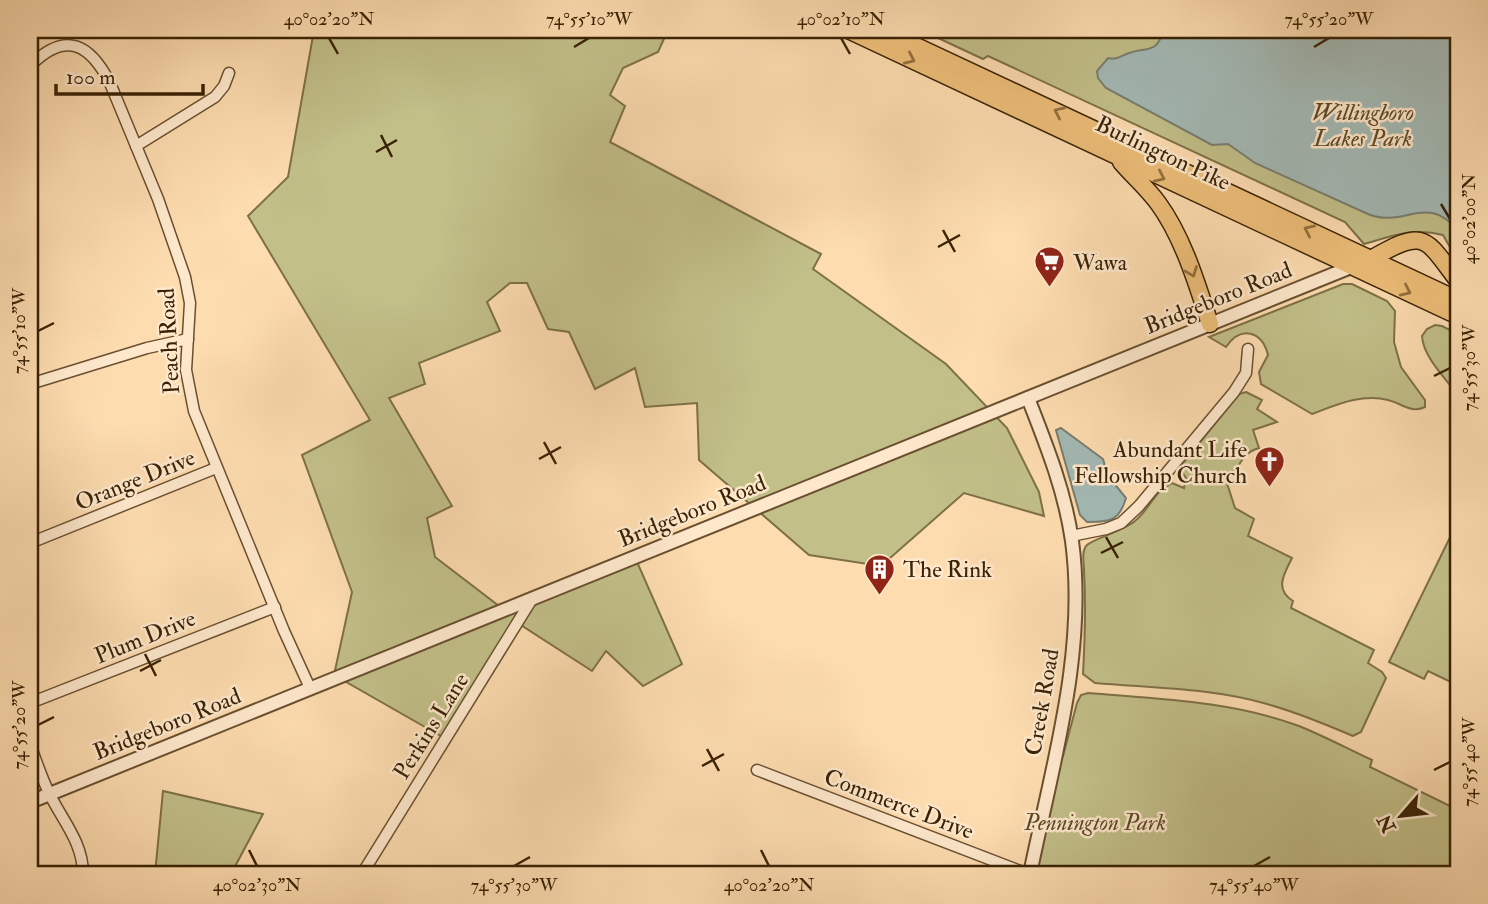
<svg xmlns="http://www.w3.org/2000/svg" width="1488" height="904" font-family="'IM FELL Double Pica',serif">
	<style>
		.green { fill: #c2bf89; stroke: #7e7047; stroke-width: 2 }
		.water { fill: #a3b9b5; stroke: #797d6f; stroke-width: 2 }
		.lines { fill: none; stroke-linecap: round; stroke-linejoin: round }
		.minor-casing { stroke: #6a5030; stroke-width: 13 }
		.tertiary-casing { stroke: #6a5030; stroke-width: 16 }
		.trunk-casing { stroke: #392205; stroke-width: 19 }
		.minor { stroke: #fee8cc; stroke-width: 10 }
		.tertiary { stroke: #fee8cc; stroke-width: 12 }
		.trunk { stroke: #eebe78; stroke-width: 16 }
		.oneway { stroke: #94703e }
		.ticks { fill: none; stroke: #392205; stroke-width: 2.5 }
		.labels { text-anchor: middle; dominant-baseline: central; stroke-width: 5; stroke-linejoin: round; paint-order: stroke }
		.park-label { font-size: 23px; font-style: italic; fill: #5b4926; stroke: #fee8cc }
		.street-label { font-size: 23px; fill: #392205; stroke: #fee8cc }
		.poi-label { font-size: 23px; fill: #392205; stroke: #fee8cc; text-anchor: start }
		.neatline { fill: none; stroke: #392205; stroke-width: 2.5 }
		.ticks-label { font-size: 18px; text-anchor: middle; fill: #392205 }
	</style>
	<rect width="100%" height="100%" fill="#fddcb0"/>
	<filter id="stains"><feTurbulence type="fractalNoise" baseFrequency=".00286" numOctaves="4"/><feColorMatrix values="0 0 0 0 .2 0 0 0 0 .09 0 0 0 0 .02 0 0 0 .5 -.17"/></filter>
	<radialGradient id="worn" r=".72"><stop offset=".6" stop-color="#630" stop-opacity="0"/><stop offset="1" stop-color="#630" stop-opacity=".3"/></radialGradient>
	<g class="green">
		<polygon points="314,30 668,30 658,52 623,68 610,95 625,106 610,142 821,254 813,269 946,364 1007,428 1039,492 1044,516 964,493 881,566 809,555 699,460 697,403 645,407 635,368 595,389 569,332 548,329 527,283 510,283 487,302 500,331 419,363 425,384 389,398 452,506 427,518 435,557 503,609 634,555 682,664 643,686 606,651 592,671 516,622 446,739 334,675 352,592 302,455 370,420 248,216 288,177"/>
		<path d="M 921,30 L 1458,30 L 1458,261 L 1443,235 C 1414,227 1392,236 1364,244 L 1345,222 L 988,56 L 983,59 Z"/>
		<path d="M 1343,284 L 1352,284 L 1387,301 L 1395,311 L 1394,342 L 1401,367 L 1425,400 L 1425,407 C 1412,414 1401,403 1388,400 C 1362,393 1336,405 1312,414 L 1261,384 L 1259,372 L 1268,355 C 1262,331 1241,325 1226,347 L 1209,337 Z"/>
		<path d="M 1435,325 L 1442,326 L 1458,334 L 1458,395 C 1446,379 1423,357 1422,336 L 1427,329 Z"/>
		<path d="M 1246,392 L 1262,400 L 1257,409 L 1277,422 L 1253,430 L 1259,448 C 1246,452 1242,459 1236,470 L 1224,474 L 1235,508 L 1254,519 L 1248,536 L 1292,558 C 1284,574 1274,589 1293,601 L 1291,608 L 1374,650 L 1368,663 L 1382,672 L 1386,678 L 1361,732 L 1353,736 C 1325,724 1296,712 1267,704 C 1212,688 1152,688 1095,683 L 1083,674 C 1085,639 1086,606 1084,571 C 1084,563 1081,551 1087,545 C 1093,539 1123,531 1135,521 C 1149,510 1155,490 1172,483 L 1184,488 L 1186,478 L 1179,468 L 1239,394 Z"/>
		<polygon points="1458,521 1458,683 1453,683 1428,671 1424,679 1389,662"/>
		<path d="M 1088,693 C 1159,699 1232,701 1299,726 C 1324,736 1348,749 1372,760 L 1370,767 L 1454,808 L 1458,802 L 1458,874 L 1030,874 L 1055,753 L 1063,756 L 1077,703 L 1081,695 Z"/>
		<polygon points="163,791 263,814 231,874 155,874"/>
	</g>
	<g class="water">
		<path d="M 1163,30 L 1458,30 L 1458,231 C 1427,192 1405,229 1368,214 L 1255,163 L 1228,144 L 1212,145 L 1106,88 L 1098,78 L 1097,71 L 1108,58 C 1118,60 1120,56 1129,53 C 1146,47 1158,54 1163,30 Z"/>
		<path d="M 1061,428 L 1103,459 L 1108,476 L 1126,498 C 1119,522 1109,522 1087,522 L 1080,515 L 1056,430 Z"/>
	</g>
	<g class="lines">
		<defs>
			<g id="minor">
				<path d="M 32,64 C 66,31 90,44 110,83 L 158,199 L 185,277 L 190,303 L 186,370 L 194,411 L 284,631 L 310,688"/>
				<polyline points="136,146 215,97 224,86 229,73"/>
				<polyline points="30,384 147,348 188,339"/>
				<polyline points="1071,536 1106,529 1121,523 1139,506 1234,392 1246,373 1248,349"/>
				<polyline points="30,543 216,468"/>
				<polyline points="30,703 275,607"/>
				<path d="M 30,744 C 36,761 42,779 50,795 C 63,821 83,843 83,874"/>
				<polyline points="757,770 1028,874"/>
				<polyline points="362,874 532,599"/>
			</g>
			<g id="tertiary">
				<path d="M 1028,398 C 1046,444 1065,491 1072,541 C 1087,652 1052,766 1030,874"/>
				<polyline points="30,802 1356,265"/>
			</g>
			<g id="trunk">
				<polyline points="848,30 1458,316"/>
				<polyline points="882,30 1458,300"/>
				<path d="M 1121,162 C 1133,176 1147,188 1158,203 C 1183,237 1197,284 1210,324"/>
				<path d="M 1371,259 C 1425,228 1424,236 1458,281"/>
			</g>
		</defs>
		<use href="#minor" class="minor-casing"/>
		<use href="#tertiary" class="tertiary-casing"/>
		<use href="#trunk" class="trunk-casing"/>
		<use href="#minor" class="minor"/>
		<use href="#tertiary" class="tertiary"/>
		<use href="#trunk" class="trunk"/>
	</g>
	<defs><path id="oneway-chevron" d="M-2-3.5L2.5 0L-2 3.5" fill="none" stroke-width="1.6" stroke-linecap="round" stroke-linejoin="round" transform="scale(1.75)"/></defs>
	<g class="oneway">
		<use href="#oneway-chevron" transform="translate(910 59) rotate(25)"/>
		<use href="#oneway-chevron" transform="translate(1059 112) rotate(-155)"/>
		<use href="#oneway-chevron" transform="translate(1160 177) rotate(25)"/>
		<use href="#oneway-chevron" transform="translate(1309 230) rotate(-155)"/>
		<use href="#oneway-chevron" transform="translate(1192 272) rotate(69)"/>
		<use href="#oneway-chevron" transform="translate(1406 291) rotate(25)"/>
	</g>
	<path class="ticks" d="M 329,38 L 338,54M 841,38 L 850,54M 574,47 L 589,38M 1314,47 L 1329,38M 381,135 L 392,157M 376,152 L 397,140M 1441,204 L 1450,219M 943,230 L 955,252M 938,247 L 960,235M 38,331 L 54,323M 1434,376 L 1450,368M 544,442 L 556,464M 539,459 L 561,447M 1106,537 L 1118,558M 1101,553 L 1123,542M 145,654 L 156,676M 140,671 L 161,660M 38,725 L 54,717M 707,749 L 719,771M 702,766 L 724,754M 1434,770 L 1450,762M 249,850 L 257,866M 761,850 L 769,866M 514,866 L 530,857M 1254,866 L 1270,857"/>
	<defs>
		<symbol id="supermarket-pin" viewBox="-11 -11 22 30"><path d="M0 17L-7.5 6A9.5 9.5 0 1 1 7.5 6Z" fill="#8f2418" stroke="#fee8cc"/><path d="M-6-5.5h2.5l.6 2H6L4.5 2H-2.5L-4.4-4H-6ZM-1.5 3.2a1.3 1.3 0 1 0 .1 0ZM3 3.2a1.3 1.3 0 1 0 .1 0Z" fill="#fff"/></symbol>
		<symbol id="church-pin" viewBox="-11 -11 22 30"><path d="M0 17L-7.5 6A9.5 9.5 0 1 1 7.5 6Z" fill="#8f2418" stroke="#fee8cc"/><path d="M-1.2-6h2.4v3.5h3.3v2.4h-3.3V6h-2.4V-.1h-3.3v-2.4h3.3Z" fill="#fff"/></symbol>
		<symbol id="building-pin" viewBox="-11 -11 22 30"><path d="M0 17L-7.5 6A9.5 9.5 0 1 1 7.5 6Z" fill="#8f2418" stroke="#fee8cc"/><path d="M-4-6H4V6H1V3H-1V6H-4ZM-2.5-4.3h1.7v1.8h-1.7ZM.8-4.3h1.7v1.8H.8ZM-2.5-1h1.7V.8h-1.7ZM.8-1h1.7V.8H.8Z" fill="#fff"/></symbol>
	</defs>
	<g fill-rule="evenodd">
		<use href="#supermarket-pin" x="1032" y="244" width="35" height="47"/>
		<use href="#church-pin" x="1252" y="444" width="35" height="47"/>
		<use href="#building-pin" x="862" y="552" width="35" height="47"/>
	</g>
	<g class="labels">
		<g class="park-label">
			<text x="1363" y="112">Willingboro<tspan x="1363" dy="26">Lakes Park</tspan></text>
			<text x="1095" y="822">Pennington Park</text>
		</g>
		<g class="street-label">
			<text transform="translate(1163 153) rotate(25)">Burlington Pike</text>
			<text transform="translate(1218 298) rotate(-22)">Bridgeboro Road</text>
			<text transform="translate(169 341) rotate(-93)">Peach Road</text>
			<text transform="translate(135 480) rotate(-22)">Orange Drive</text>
			<text transform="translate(692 511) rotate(-22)">Bridgeboro Road</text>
			<text transform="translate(145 637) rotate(-22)">Plum Drive</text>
			<text transform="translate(1042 702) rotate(-80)">Creek Road</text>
			<text transform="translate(167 724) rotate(-22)">Bridgeboro Road</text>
			<text transform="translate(431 726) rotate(-58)">Perkins Lane</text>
			<text transform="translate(899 804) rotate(21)">Commerce Drive</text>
		</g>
		<g class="poi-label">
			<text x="1073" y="262">Wawa</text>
			<text x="1247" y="449" text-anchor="end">Abundant Life<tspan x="1247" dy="26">Fellowship Church</tspan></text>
			<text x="903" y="569">The Rink</text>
		</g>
	</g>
	<rect width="1488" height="904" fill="none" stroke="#fddcb0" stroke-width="77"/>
	<g transform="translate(1401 816) rotate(242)" stroke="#fee8cc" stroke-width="5" paint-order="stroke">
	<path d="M0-5L12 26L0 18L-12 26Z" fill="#392205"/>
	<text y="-10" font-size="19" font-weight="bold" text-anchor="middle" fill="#392205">N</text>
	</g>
	<path d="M56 84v10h147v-10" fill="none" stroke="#392205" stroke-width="3.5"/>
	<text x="66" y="84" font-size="21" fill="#392205" stroke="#fee8cc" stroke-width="5" paint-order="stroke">100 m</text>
	<rect x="38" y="38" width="1412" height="828" class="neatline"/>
	<g class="ticks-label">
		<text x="329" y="25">40°02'20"N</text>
		<text x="589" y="25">74°55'10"W</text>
		<text x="841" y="25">40°02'10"N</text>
		<text x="1329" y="25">74°55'20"W</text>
		<text transform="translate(1469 219) rotate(-90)" y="6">40°02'00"N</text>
		<text transform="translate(19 331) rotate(-90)" y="6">74°55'10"W</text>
		<text transform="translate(1469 368) rotate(-90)" y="6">74°55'30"W</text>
		<text transform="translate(19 725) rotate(-90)" y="6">74°55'20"W</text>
		<text transform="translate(1469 762) rotate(-90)" y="6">74°55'40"W</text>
		<text x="257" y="891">40°02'30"N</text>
		<text x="514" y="891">74°55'30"W</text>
		<text x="769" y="891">40°02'20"N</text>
		<text x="1254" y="891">74°55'40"W</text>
	</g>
	<rect width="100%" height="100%" filter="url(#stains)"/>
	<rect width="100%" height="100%" fill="url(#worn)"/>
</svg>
